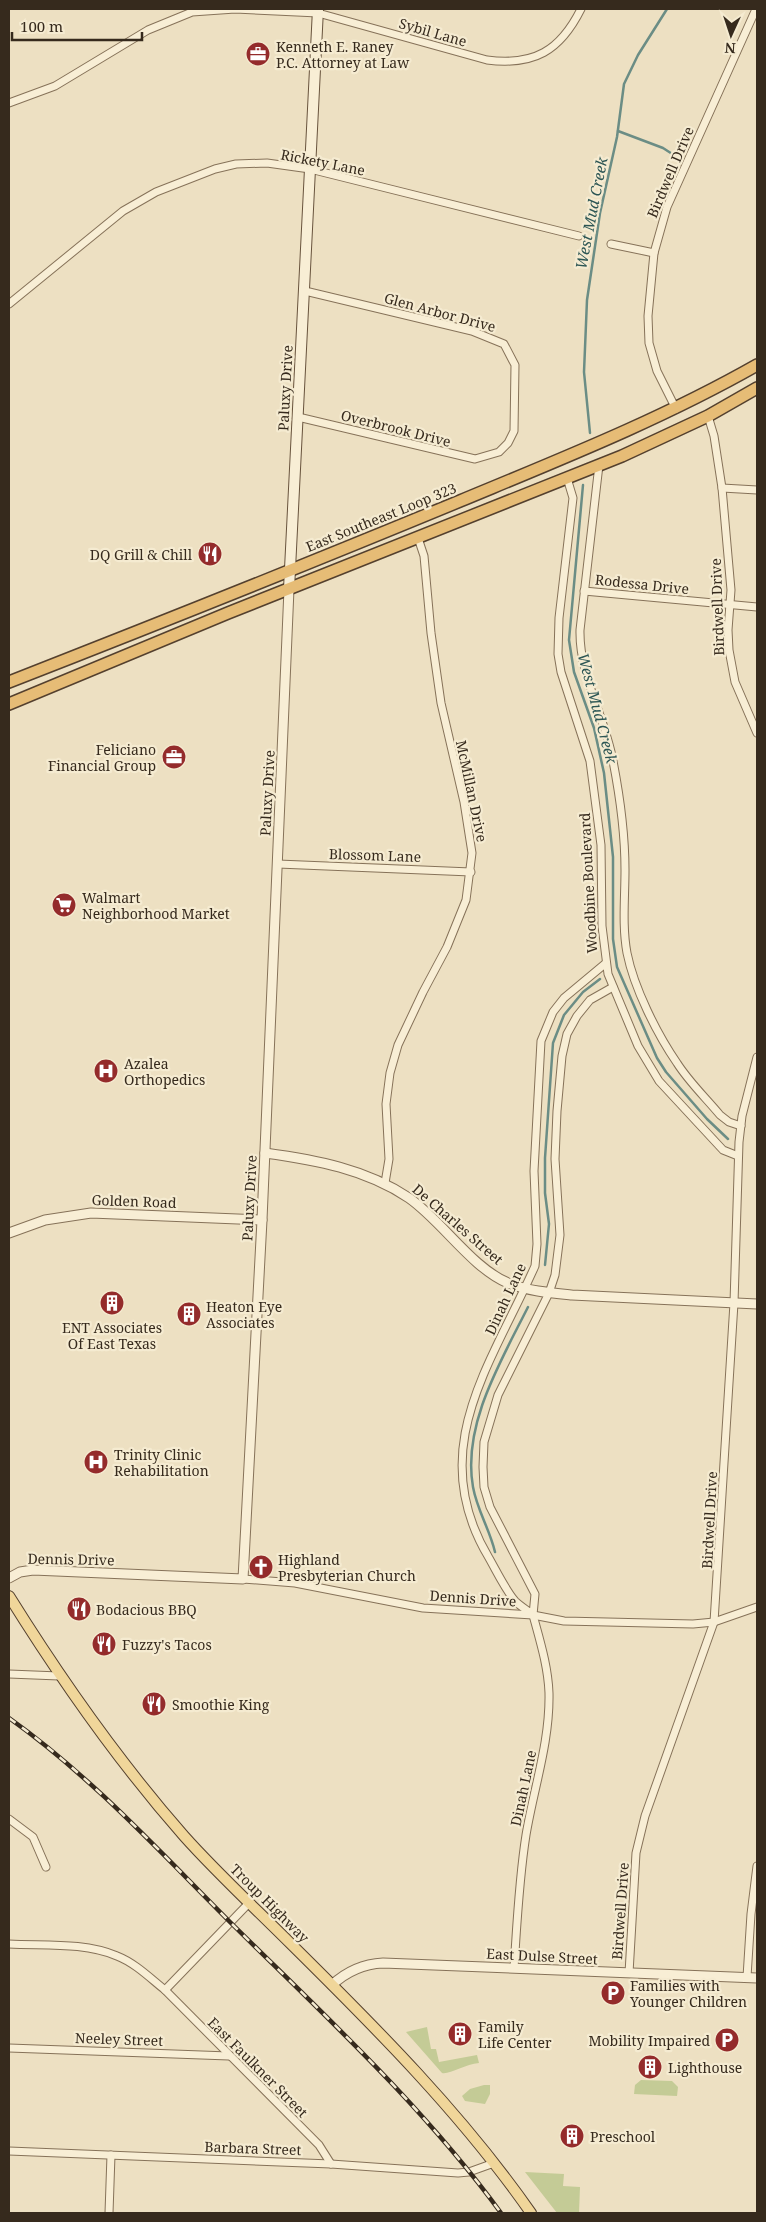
<svg xmlns="http://www.w3.org/2000/svg" width="766" height="2222" font-family="'Noto Serif',serif">
	<style>
		.green { fill: #c4cb96 }
		.lines { fill: none; stroke-linecap: round; stroke-linejoin: round }
		.stream { stroke: #6b8d85; stroke-width: 2.5 }
		.minor-casing { stroke: #867259; stroke-width: 9 }
		.tertiary-casing { stroke: #867259; stroke-width: 11 }
		.secondary-casing { stroke: #68533d; stroke-width: 12 }
		.primary-casing { stroke: #54402e; stroke-width: 12 }
		.trunk-casing { stroke: #54402e; stroke-width: 14 }
		.minor { stroke: #f8eed5; stroke-width: 7 }
		.tertiary { stroke: #f8eed5; stroke-width: 9 }
		.secondary { stroke: #f8eed5; stroke-width: 10 }
		.primary { stroke: #f0d69a; stroke-width: 10 }
		.trunk { stroke: #e6bc76; stroke-width: 11 }
		.rail-casing { stroke: #362a1d; stroke-width: 4.5 }
		.rail { stroke: #f5ebd1; stroke-width: 2.5; stroke-dasharray: 8; stroke-linecap: butt }
		.labels { text-anchor: middle; dominant-baseline: central; stroke-width: 4.5; stroke-linejoin: round; paint-order: stroke }
		.street-label { font-size: 14px; fill: #362a1d; stroke: #f5ebd1 }
		.poi-label { font-size: 14px; fill: #362a1d; stroke: #f5ebd1; text-anchor: start }
		.water-label { font-size: 15px; font-style: italic; fill: #2d5654; stroke: #f5ebd1 }
	</style>
	<rect width="100%" height="100%" fill="#ede0c2"/>
	<g class="green">
		<path d="M 427,2027 L 431,2049 L 436,2049 L 439,2062 L 477,2055 L 479,2063 C 465,2064 449,2075 442,2073 L 406,2032 Z"/>
		<polygon points="641,2080 672,2081 678,2087 677,2096 634,2094 635,2085"/>
		<polygon points="484,2085 490,2085 490,2094 485,2104 465,2101 462,2096 470,2089"/>
		<polygon points="525,2172 564,2174 563,2186 580,2187 579,2213 557,2213"/>
	</g>
	<g class="lines">
		<g class="stream">
			<polyline points="618,131 663,148 680,159"/>
			<polyline points="590,433 584,372 587,300 600,213 617,137 624,84 638,55 667,9"/>
			<polyline points="583,485 569,640 574,672 594,728 604,773 613,857 613,939 617,967 657,1058 666,1072 707,1119 728,1139"/>
			<polyline points="545,1265 549,1224 545,1193 545,1158 553,1043 564,1015 583,992 600,979"/>
			<path d="M 495,1552 C 490,1530 477,1510 473,1487 C 462,1425 501,1361 528,1307"/>
		</g>
		<defs>
			<g id="minor">
				<path d="M 9,103 L 55,86 L 148,30 L 192,12 L 235,9 L 318,13 L 487,60 C 534,66 560,51 581,9"/>
				<polyline points="611,244 654,253"/>
				<polyline points="9,304 123,211 156,192 215,169 236,164 267,163 310,169 579,236"/>
				<polyline points="676,409 657,371 649,343 648,316 654,253 667,207 756,9"/>
				<polyline points="708,416 714,436 722,488 731,590 728,630 729,650 735,682 757,733"/>
				<polyline points="298,417 475,459 499,452 508,443 514,431 515,365 504,344 472,331 305,291"/>
				<path d="M 599,465 L 580,630 C 579,676 605,716 613,761 C 620,797 625,834 625,870 C 625,898 622,926 627,953 C 634,988 657,1034 677,1063 C 689,1082 706,1098 720,1115 L 729,1122 L 741,1126"/>
				<polyline points="567,478 573,498 559,618 558,654 561,672 590,761 601,845 602,926 608,974 638,1046 659,1081 723,1150 738,1156"/>
				<polyline points="722,488 757,490"/>
				<polyline points="584,591 757,607"/>
				<polyline points="278,864 471,872"/>
				<path d="M 606,963 L 564,998 L 553,1012 L 541,1041 L 534,1171 L 537,1244 L 535,1266 C 491,1365 424,1450 489,1558 C 497,1572 505,1589 515,1601 C 520,1606 527,1610 533,1615 L 535,1594 L 490,1507 L 484,1487 L 483,1467 L 484,1442 L 498,1395 L 549,1293 L 555,1275 L 560,1235 L 555,1159 L 557,1111 L 562,1056 L 567,1034 L 577,1016 L 590,1000 L 613,987"/>
				<polyline points="385,1183 389,1159 386,1104 390,1073 398,1045 423,992 447,947 466,900 472,853 464,802 441,703 431,633 424,556 418,538"/>
				<polyline points="243,1579 295,1583 423,1608 533,1615 564,1621 693,1624 714,1622 757,1607"/>
				<polyline points="9,1674 59,1676"/>
				<polyline points="9,1819 33,1837 46,1867"/>
				<path d="M 9,1944 C 44,1946 84,1942 117,1956 C 135,1963 150,1978 165,1990 L 319,2145 L 331,2164"/>
				<path d="M 514,1968 C 517,1923 519,1879 526,1835 C 534,1787 550,1742 549,1693 C 548,1666 540,1641 533,1615"/>
				<polyline points="629,1973 636,1853 645,1816 714,1622 734,1303 739,1142 742,1116 757,1057"/>
				<polyline points="747,1977 751,1914 757,1866"/>
				<polyline points="165,1990 249,1903"/>
				<polyline points="9,2048 229,2056"/>
				<polyline points="9,2151 331,2164 458,2173 469,2172 494,2163"/>
				<polyline points="109,2213 111,2155"/>
			</g>
			<g id="tertiary">
				<path d="M 265,1153 C 316,1160 366,1169 409,1198 C 442,1221 472,1268 508,1283 C 527,1291 551,1293 572,1295 L 757,1304"/>
				<polyline points="9,1233 45,1220 91,1213 262,1220"/>
				<polyline points="9,1578 20,1572 33,1570 243,1579 262,1220 289,589"/>
				<path d="M 332,1985 C 347,1971 363,1964 383,1963 L 757,1978"/>
			</g>
			<polyline id="secondary" points="289,589 318,9"/>
			<path id="primary" d="M 9,1596 C 62,1681 118,1761 184,1836 C 217,1873 255,1908 290,1943 C 376,2028 462,2114 531,2213"/>
			<g id="trunk">
				<path d="M 9,682 C 160,623 310,563 460,501 C 561,459 662,419 757,365"/>
				<polyline points="9,704 228,613 622,456 708,416 757,388"/>
			</g>
		</defs>
		<use href="#minor" class="minor-casing"/>
		<use href="#tertiary" class="tertiary-casing"/>
		<use href="#secondary" class="secondary-casing"/>
		<use href="#primary" class="primary-casing"/>
		<use href="#trunk" class="trunk-casing"/>
		<use href="#minor" class="minor"/>
		<use href="#tertiary" class="tertiary"/>
		<use href="#secondary" class="secondary"/>
		<use href="#primary" class="primary"/>
		<use href="#trunk" class="trunk"/>
		<defs>
			<path id="rail" d="M 9,1718 C 92,1777 159,1851 231,1923 C 325,2016 423,2106 501,2213"/>
		</defs>
		<use href="#rail" class="rail-casing"/>
		<use href="#rail" class="rail"/>
	</g>
	<defs>
		<symbol id="office-disc" viewBox="-11 -11 22 22"><circle r="9.5" fill="#942b2b" stroke="#f5ebd1"/><path d="M-6-3h4V-5.5h4V-3h4V5H-6ZM-1-4.5V-3h2v-1.5ZM-6 0V1H6V0Z" fill="#fff"/></symbol>
		<symbol id="restaurant-disc" viewBox="-11 -11 22 22"><circle r="9.5" fill="#942b2b" stroke="#f5ebd1"/><path d="M-5-6h1v4h1v-4h1v4h1v-4h1v5L-1.5 .5V6h-2V.5L-5-1ZM5-6V6H3V1.5H1.5Q1.5-4 5-6Z" fill="#fff"/></symbol>
		<symbol id="supermarket-disc" viewBox="-11 -11 22 22"><circle r="9.5" fill="#942b2b" stroke="#f5ebd1"/><path d="M-6-5.5h2.5l.6 2H6L4.5 2H-2.5L-4.4-4H-6ZM-1.5 3.2a1.3 1.3 0 1 0 .1 0ZM3 3.2a1.3 1.3 0 1 0 .1 0Z" fill="#fff"/></symbol>
		<symbol id="hospital-disc" viewBox="-11 -11 22 22"><circle r="9.5" fill="#942b2b" stroke="#f5ebd1"/><path d="M-5-5h3v3.5h4V-5h3V5h-3V1.5h-4V5h-3Z" fill="#fff"/></symbol>
		<symbol id="building-disc" viewBox="-11 -11 22 22"><circle r="9.5" fill="#942b2b" stroke="#f5ebd1"/><path d="M-4-6H4V6H1V3H-1V6H-4ZM-2.5-4.3h1.7v1.8h-1.7ZM.8-4.3h1.7v1.8H.8ZM-2.5-1h1.7V.8h-1.7ZM.8-1h1.7V.8H.8Z" fill="#fff"/></symbol>
		<symbol id="church-disc" viewBox="-11 -11 22 22"><circle r="9.5" fill="#942b2b" stroke="#f5ebd1"/><path d="M-1.2-6h2.4v3.5h3.3v2.4h-3.3V6h-2.4V-.1h-3.3v-2.4h3.3Z" fill="#fff"/></symbol>
		<symbol id="parking-disc" viewBox="-11 -11 22 22"><circle r="9.5" fill="#942b2b" stroke="#f5ebd1"/><path d="M-3.5-5.5H1a3.5 3.5 0 0 1 0 7H-1V5.5H-3.5ZM-1-3.4V-.6H.8a1.4 1.4 0 0 0 0-2.8Z" fill="#fff"/></symbol>
	</defs>
	<g fill-rule="evenodd">
		<use href="#office-disc" x="244" y="40" width="28" height="28"/>
		<use href="#restaurant-disc" x="196" y="540" width="28" height="28"/>
		<use href="#office-disc" x="160" y="743" width="28" height="28"/>
		<use href="#supermarket-disc" x="50" y="891" width="28" height="28"/>
		<use href="#hospital-disc" x="92" y="1057" width="28" height="28"/>
		<use href="#building-disc" x="98" y="1289" width="28" height="28"/>
		<use href="#building-disc" x="175" y="1300" width="28" height="28"/>
		<use href="#hospital-disc" x="82" y="1448" width="28" height="28"/>
		<use href="#church-disc" x="247" y="1553" width="28" height="28"/>
		<use href="#restaurant-disc" x="65" y="1595" width="28" height="28"/>
		<use href="#restaurant-disc" x="90" y="1630" width="28" height="28"/>
		<use href="#restaurant-disc" x="140" y="1690" width="28" height="28"/>
		<use href="#parking-disc" x="599" y="1979" width="28" height="28"/>
		<use href="#building-disc" x="446" y="2020" width="28" height="28"/>
		<use href="#parking-disc" x="713" y="2026" width="28" height="28"/>
		<use href="#building-disc" x="636" y="2053" width="28" height="28"/>
		<use href="#building-disc" x="558" y="2122" width="28" height="28"/>
	</g>
	<g class="labels">
		<g class="street-label">
			<text transform="translate(433 32) rotate(16)">Sybil Lane</text>
			<text transform="translate(323 162) rotate(11)">Rickety Lane</text>
			<text transform="translate(670 172) rotate(-67)">Birdwell Drive</text>
			<text transform="translate(440 312) rotate(15)">Glen Arbor Drive</text>
			<text transform="translate(285 388) rotate(-87)">Paluxy Drive</text>
			<text transform="translate(396 428) rotate(14)">Overbrook Drive</text>
			<text transform="translate(381 517) rotate(-22)">East Southeast Loop 323</text>
			<text transform="translate(642 584) rotate(6)">Rodessa Drive</text>
			<text transform="translate(717 607) rotate(-92)">Birdwell Drive</text>
			<text transform="translate(472 791) rotate(78)">McMillan Drive</text>
			<text transform="translate(267 793) rotate(-87)">Paluxy Drive</text>
			<text transform="translate(375 855) rotate(2)">Blossom Lane</text>
			<text transform="translate(588 883) rotate(-93)">Woodbine Boulevard</text>
			<text transform="translate(249 1198) rotate(-87)">Paluxy Drive</text>
			<text transform="translate(134 1201) rotate(2)">Golden Road</text>
			<text transform="translate(458 1224) rotate(41)">De Charles Street</text>
			<text transform="translate(505 1299) rotate(-65)">Dinah Lane</text>
			<text transform="translate(709 1520) rotate(-87)">Birdwell Drive</text>
			<text transform="translate(71 1559) rotate(1)">Dennis Drive</text>
			<text transform="translate(473 1598) rotate(4)">Dennis Drive</text>
			<text transform="translate(523 1788) rotate(-78)">Dinah Lane</text>
			<text transform="translate(270 1903) rotate(45)">Troup Highway</text>
			<text transform="translate(620 1911) rotate(-86)">Birdwell Drive</text>
			<text transform="translate(542 1956) rotate(3)">East Dulse Street</text>
			<text transform="translate(119 2039) rotate(2)">Neeley Street</text>
			<text transform="translate(258 2067) rotate(45)">East Faulkner Street</text>
			<text transform="translate(253 2148) rotate(2)">Barbara Street</text>
		</g>
		<g class="poi-label">
			<text x="276" y="46">Kenneth E. Raney<tspan x="276" dy="16">P.C. Attorney at Law</tspan></text>
			<text x="192" y="554" text-anchor="end">DQ Grill &amp; Chill</text>
			<text x="156" y="749" text-anchor="end">Feliciano<tspan x="156" dy="16">Financial Group</tspan></text>
			<text x="82" y="897">Walmart<tspan x="82" dy="16">Neighborhood Market</tspan></text>
			<text x="124" y="1063">Azalea<tspan x="124" dy="16">Orthopedics</tspan></text>
			<text x="206" y="1306">Heaton Eye<tspan x="206" dy="16">Associates</tspan></text>
			<text x="112" y="1327" text-anchor="middle">ENT Associates<tspan x="112" dy="16">Of East Texas</tspan></text>
			<text x="114" y="1454">Trinity Clinic<tspan x="114" dy="16">Rehabilitation</tspan></text>
			<text x="278" y="1559">Highland<tspan x="278" dy="16">Presbyterian Church</tspan></text>
			<text x="96" y="1609">Bodacious BBQ</text>
			<text x="122" y="1644">Fuzzy's Tacos</text>
			<text x="172" y="1704">Smoothie King</text>
			<text x="630" y="1985">Families with<tspan x="630" dy="16">Younger Children</tspan></text>
			<text x="478" y="2026">Family<tspan x="478" dy="16">Life Center</tspan></text>
			<text x="710" y="2040" text-anchor="end">Mobility Impaired</text>
			<text x="668" y="2067">Lighthouse</text>
			<text x="590" y="2136">Preschool</text>
		</g>
		<g class="water-label">
			<text transform="translate(591 213) rotate(-79)">West Mud Creek</text>
			<text transform="translate(598 708) rotate(75)">West Mud Creek</text>
		</g>
	</g>
	<rect width="766" height="2222" fill="none" stroke="#362a1d" stroke-width="20"/>
	<g transform="translate(731 35) rotate(183)" stroke="#f5ebd1" stroke-width="4" paint-order="stroke">
	<path d="M0-4L9 19L0 12L-9 19Z" fill="#362a1d"/>
	<text y="-8" font-size="14" font-weight="bold" text-anchor="middle" fill="#362a1d">N</text>
	</g>
	<path d="M12 32v8h130v-8" fill="none" stroke="#362a1d" stroke-width="2.5"/>
	<text x="20" y="32" font-size="15" fill="#362a1d" stroke="#f5ebd1" stroke-width="4" paint-order="stroke">100 m</text>
</svg>
